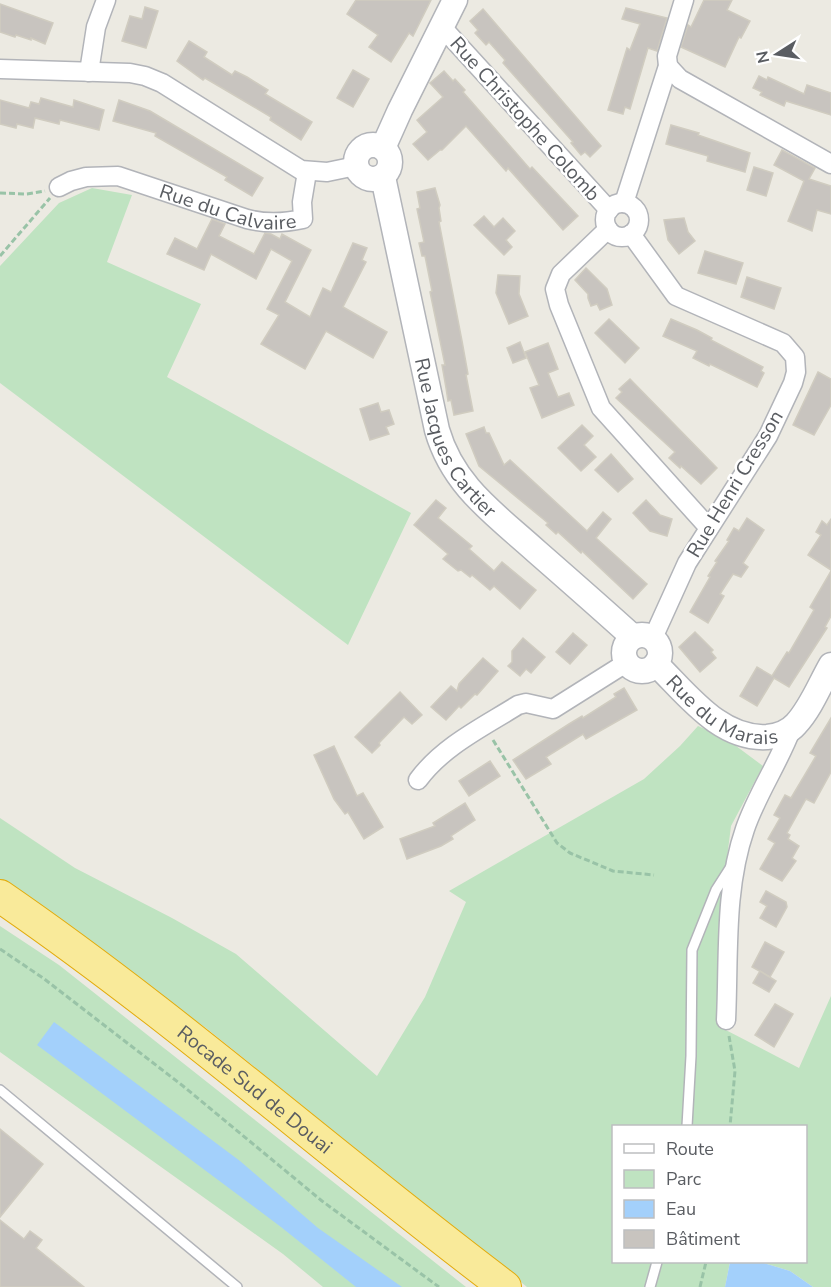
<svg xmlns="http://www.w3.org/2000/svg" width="831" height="1287" font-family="'Nunito Sans',sans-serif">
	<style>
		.green { fill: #bfe3c1 }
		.water { fill: #a3d0fb }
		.building { fill: #c8c4bf; stroke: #d0ccc0; stroke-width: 1.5 }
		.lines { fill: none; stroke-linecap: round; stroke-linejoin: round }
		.service-casing { stroke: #b2b4b9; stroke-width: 12 }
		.minor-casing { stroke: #b2b4b9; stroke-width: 21 }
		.tertiary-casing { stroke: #b2b4b9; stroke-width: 27 }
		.trunk-casing { stroke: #e3ab0b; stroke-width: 34 }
		.path { stroke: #99c3a7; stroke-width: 3; stroke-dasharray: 6 3; stroke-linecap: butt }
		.service { stroke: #fff; stroke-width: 9 }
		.minor { stroke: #fff; stroke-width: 18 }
		.tertiary { stroke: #fff; stroke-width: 24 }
		.trunk { stroke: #f9ea9a; stroke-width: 32 }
		.labels { text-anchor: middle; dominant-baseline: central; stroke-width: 5; stroke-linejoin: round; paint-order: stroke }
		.street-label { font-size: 20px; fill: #5a5d62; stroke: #fff }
	</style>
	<rect width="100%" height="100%" fill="#eceae2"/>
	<g class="green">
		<polygon points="92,188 132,195 107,262 201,304 167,377 411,513 348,645 0,383 0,266 59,203"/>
		<polygon points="698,726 724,737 763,766 731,826 723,890 718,1026 799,1068 831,996 831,1287 813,1287 790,1271 760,1262 806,1262 806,1126 614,1126 614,1262 730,1262 725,1287 527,1287 206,1028 0,884 0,818 75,868 172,918 236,954 377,1076 425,997 466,902 449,891 644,779 680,746"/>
		<polygon points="0,926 59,965 466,1287 323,1287 283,1254 0,1052"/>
	</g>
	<g class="water">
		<polygon points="54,1022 240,1161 318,1228 402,1287 356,1287 281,1227 37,1045"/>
		<polygon points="730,1262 760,1262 790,1271 813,1287 725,1287"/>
	</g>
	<g class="building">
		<polygon points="356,0 431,0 413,36 409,33 391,62 369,47 378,35 347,14"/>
		<polygon points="704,0 732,0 727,10 750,21 741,38 739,37 725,67 681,47 688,25 691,27"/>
		<polygon points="0,4 53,23 45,44 31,38 31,40 16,35 15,37 0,32"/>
		<polygon points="145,7 158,11 146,48 122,41 130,16 142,19"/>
		<polygon points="626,8 667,18 657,51 648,48 630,109 625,107 623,114 608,110 627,48 630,50 640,24 622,19"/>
		<polygon points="483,9 601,146 590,157 585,152 581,155 571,143 573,142 503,63 505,60 489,42 486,45 475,33 478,30 470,21"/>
		<polygon points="189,41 207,52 204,57 232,75 235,71 247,77 268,90 265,94 312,122 301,140 270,120 271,117 205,78 203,80 177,61"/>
		<polygon points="353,70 369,79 353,107 337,98"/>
		<polygon points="444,71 453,81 455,79 465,90 463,92 530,169 532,167 578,216 563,230 508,168 506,171 466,126 442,150 440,150 428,160 413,144 427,132 417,120 443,97 430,83"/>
		<polygon points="759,76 767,80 768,77 804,94 807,85 831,93 831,115 786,101 784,106 760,95 762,92 753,88"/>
		<polygon points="41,98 73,107 74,100 104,110 99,130 60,120 59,124 35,118 33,128 17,124 16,128 0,124 0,100 29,108 31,102 39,104"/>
		<polygon points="119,100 150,111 263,178 252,196 225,180 227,177 155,136 156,133 113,121"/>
		<polygon points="671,125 699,133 698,135 750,153 745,172 707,161 708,156 666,144"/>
		<polygon points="782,150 815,168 809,179 831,186 831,214 817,210 812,231 788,221 804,181 774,165"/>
		<polygon points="754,167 773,173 766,196 747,190"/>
		<polygon points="435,188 440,205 439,208 441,221 439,222 462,341 468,374 466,375 473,411 454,415 451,400 448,401 446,388 442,365 445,365 430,292 432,291 425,256 422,256 419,243 424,242 417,209 420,208 417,192"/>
		<polygon points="484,216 494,227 503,218 515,231 506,240 512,247 504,255 474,225"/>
		<polygon points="684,218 688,232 695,241 679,254 668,240 664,220"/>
		<polygon points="212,219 225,224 219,236 254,254 265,233 271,234 280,239 282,234 311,250 285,302 310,317 323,288 331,292 353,243 367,248 362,260 366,262 343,307 387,332 373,358 326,331 305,369 261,344 279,315 267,309 292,261 271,249 256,279 211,254 204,270 167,254 175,238 197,249"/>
		<polygon points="705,251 743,263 736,284 698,273"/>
		<polygon points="586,268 607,289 612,305 600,310 597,304 591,306 588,298 588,294 575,280"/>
		<polygon points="498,275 520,276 519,294 528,316 509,324 496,293"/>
		<polygon points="747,277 781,288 774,309 741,297"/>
		<polygon points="609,319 639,348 625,363 595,333"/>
		<polygon points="671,319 697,330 712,338 711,340 763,367 761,371 764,373 757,387 710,364 709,366 693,358 697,351 663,336"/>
		<polygon points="520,342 526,358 513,363 507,348"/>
		<polygon points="548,343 558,369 548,373 558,397 569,393 574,405 542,418 530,388 539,385 525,352"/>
		<polygon points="818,372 831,379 831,405 814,435 793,425"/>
		<polygon points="630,379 717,468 701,484 681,466 680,468 669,458 675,452 616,398 622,392 619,389"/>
		<polygon points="378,403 381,412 389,410 394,424 386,427 389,434 370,440 360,409"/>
		<polygon points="582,425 593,436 584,445 596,457 581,471 558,448"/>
		<polygon points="484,427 486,433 489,433 504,465 510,460 587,531 603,512 611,519 596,538 647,584 633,599 582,551 581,553 558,532 556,534 546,525 548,523 479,466 466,434"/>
		<polygon points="611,454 633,479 618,492 595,470"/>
		<polygon points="436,500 446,508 438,518 472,546 469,549 494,571 502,562 536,590 520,609 494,586 490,590 472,575 470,577 461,570 458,571 443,559 448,554 414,525"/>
		<polygon points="646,500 660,515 672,519 667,536 650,531 633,513"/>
		<polygon points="747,518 764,530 743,563 748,567 741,577 733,574 720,594 724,596 708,623 690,612 710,577 708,576 717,562 715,561 729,541 727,540 734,528 739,531"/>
		<polygon points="831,519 831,570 808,555 821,535 816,532 822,521 827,525"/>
		<polygon points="831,571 831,616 825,627 827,628 789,687 774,678 757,706 740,696 757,667 772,676 787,652 789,653 814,610 810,607"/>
		<polygon points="695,632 713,650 711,652 716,658 700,672 679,647"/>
		<polygon points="573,633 587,645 570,664 556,652"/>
		<polygon points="523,638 545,657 531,673 526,669 520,676 508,666 512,662 512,651"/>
		<polygon points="483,658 498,671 477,695 475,694 461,708 459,706 446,720 431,707 451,686 457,691 459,684"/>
		<polygon points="624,688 637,710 586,739 583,734 546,757 551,764 526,779 513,760 569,724 582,716 583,718 616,697 614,694"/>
		<polygon points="400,692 422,715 412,724 404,717 379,743 380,745 372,753 355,737"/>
		<polygon points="831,718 831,772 814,803 806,799 787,833 790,835 788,839 799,846 792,858 796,861 782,881 760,869 775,843 768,839 780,818 774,815 785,795 791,798 816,756 810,753"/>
		<polygon points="334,746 357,796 363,793 383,827 364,839 348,812 345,814 334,799 314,755"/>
		<polygon points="490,761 500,776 469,796 459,781"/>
		<polygon points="465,803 475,820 451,836 453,839 441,846 407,859 400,839 435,826 433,823"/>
		<polygon points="766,891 786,902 787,907 776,927 760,918 767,906 760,902"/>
		<polygon points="765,942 784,952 770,977 752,967"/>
		<polygon points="760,971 776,981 769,992 753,983"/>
		<polygon points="775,1004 793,1014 774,1047 755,1035"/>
		<polygon points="0,1129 43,1164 0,1217"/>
		<polygon points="0,1220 24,1239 30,1231 42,1240 36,1248 84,1287 0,1287"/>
	</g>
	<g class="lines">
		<defs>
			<g id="service">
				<polyline points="0,1090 237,1287"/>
				<polyline points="687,1126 691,1056 692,950 716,890 732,865"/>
				<polyline points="650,1287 657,1262"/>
			</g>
			<g id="minor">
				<polyline points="442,27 609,210"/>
				<polyline points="668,66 680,79 831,164"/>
				<polyline points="0,69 130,73 145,76 162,83 301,170 327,172 356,166"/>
				<polyline points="89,72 96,27 106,0"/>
				<path id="s1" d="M 59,187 L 71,181 L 86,177 L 118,176 L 247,219 C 266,224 284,223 303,219 L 302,202 L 307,172"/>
				<polyline points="624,203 668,66 667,56 684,0"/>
				<circle cx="622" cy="220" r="17"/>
				<polyline points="608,229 561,274 555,289 559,305 601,408 709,528"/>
				<polyline points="631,234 676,296 783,343 795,357 796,372 793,383 768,436 687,563 653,638"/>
				<path d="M 418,780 C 443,746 483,727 518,705 L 526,703 L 553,709 L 626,663"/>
				<path d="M 726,1020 C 729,957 724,889 745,829 C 757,794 778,764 791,730"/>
			</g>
			<g id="tertiary">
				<circle cx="373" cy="162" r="17"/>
				<polyline points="383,148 400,110 455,0"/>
				<path id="s2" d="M 383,177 L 437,430 C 453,486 495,514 537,552 C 569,580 601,608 633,637"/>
				<circle cx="642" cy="653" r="18"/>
				<path id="s3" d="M 656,664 C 687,694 720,740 767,737 C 778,736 789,732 796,724 C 811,708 820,684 831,665"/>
			</g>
			<g id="trunk">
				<path id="s4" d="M 0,896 C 176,1017 335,1159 505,1287"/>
			</g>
		</defs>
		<use href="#service" class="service-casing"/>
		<use href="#minor" class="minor-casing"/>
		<use href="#tertiary" class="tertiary-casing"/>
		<use href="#trunk" class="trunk-casing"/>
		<g class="path">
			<polyline points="0,193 27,194 45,191"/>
			<polyline points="0,256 50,198"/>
			<polyline points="493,740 557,843 570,853 613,871 654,875"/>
			<polyline points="0,949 43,978 183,1086 322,1201 439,1287"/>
			<polyline points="729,1036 735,1071 730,1126"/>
			<polyline points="700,1287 706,1262"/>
		</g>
		<use href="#service" class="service"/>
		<use href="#minor" class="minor"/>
		<use href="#tertiary" class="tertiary"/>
		<use href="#trunk" class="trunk"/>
	</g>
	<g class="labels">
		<g class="street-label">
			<text transform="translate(525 119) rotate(48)">Rue Christophe Colomb</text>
			<text stroke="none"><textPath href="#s1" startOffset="176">Rue du Calvaire</textPath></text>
			<text stroke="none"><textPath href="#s2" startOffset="273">Rue Jacques Cartier</textPath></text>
			<text transform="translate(735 484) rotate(-59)">Rue Henri Cresson</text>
			<text stroke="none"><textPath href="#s3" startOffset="84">Rue du Marais</textPath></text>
			<text stroke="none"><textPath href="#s4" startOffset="320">Rocade Sud de Douai</textPath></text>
		</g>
	</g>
	<rect x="612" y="1125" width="195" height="138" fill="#ffffff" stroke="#bdbec0" stroke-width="1.5"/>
	<rect x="624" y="1144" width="30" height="9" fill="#ffffff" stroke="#bdbec0" stroke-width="1.5"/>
	<text x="666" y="1155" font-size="18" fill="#5a5d62">Route</text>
	<rect x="624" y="1170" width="30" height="18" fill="#bfe3c1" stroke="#bdbec0" stroke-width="1.5"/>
	<text x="666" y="1185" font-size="18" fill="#5a5d62">Parc</text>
	<rect x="624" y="1200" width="30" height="18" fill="#a3d0fb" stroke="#bdbec0" stroke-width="1.5"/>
	<text x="666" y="1215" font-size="18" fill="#5a5d62">Eau</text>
	<rect x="624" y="1230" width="30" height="18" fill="#c8c4bf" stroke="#bdbec0" stroke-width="1.5"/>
	<text x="666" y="1245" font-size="18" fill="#5a5d62">Bâtiment</text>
	<g transform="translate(777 54) rotate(258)" stroke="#ffffff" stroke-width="4.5" paint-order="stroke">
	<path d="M0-4.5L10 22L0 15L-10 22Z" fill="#5a5d62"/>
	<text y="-9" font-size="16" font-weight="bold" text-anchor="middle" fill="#5a5d62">N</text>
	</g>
</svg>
